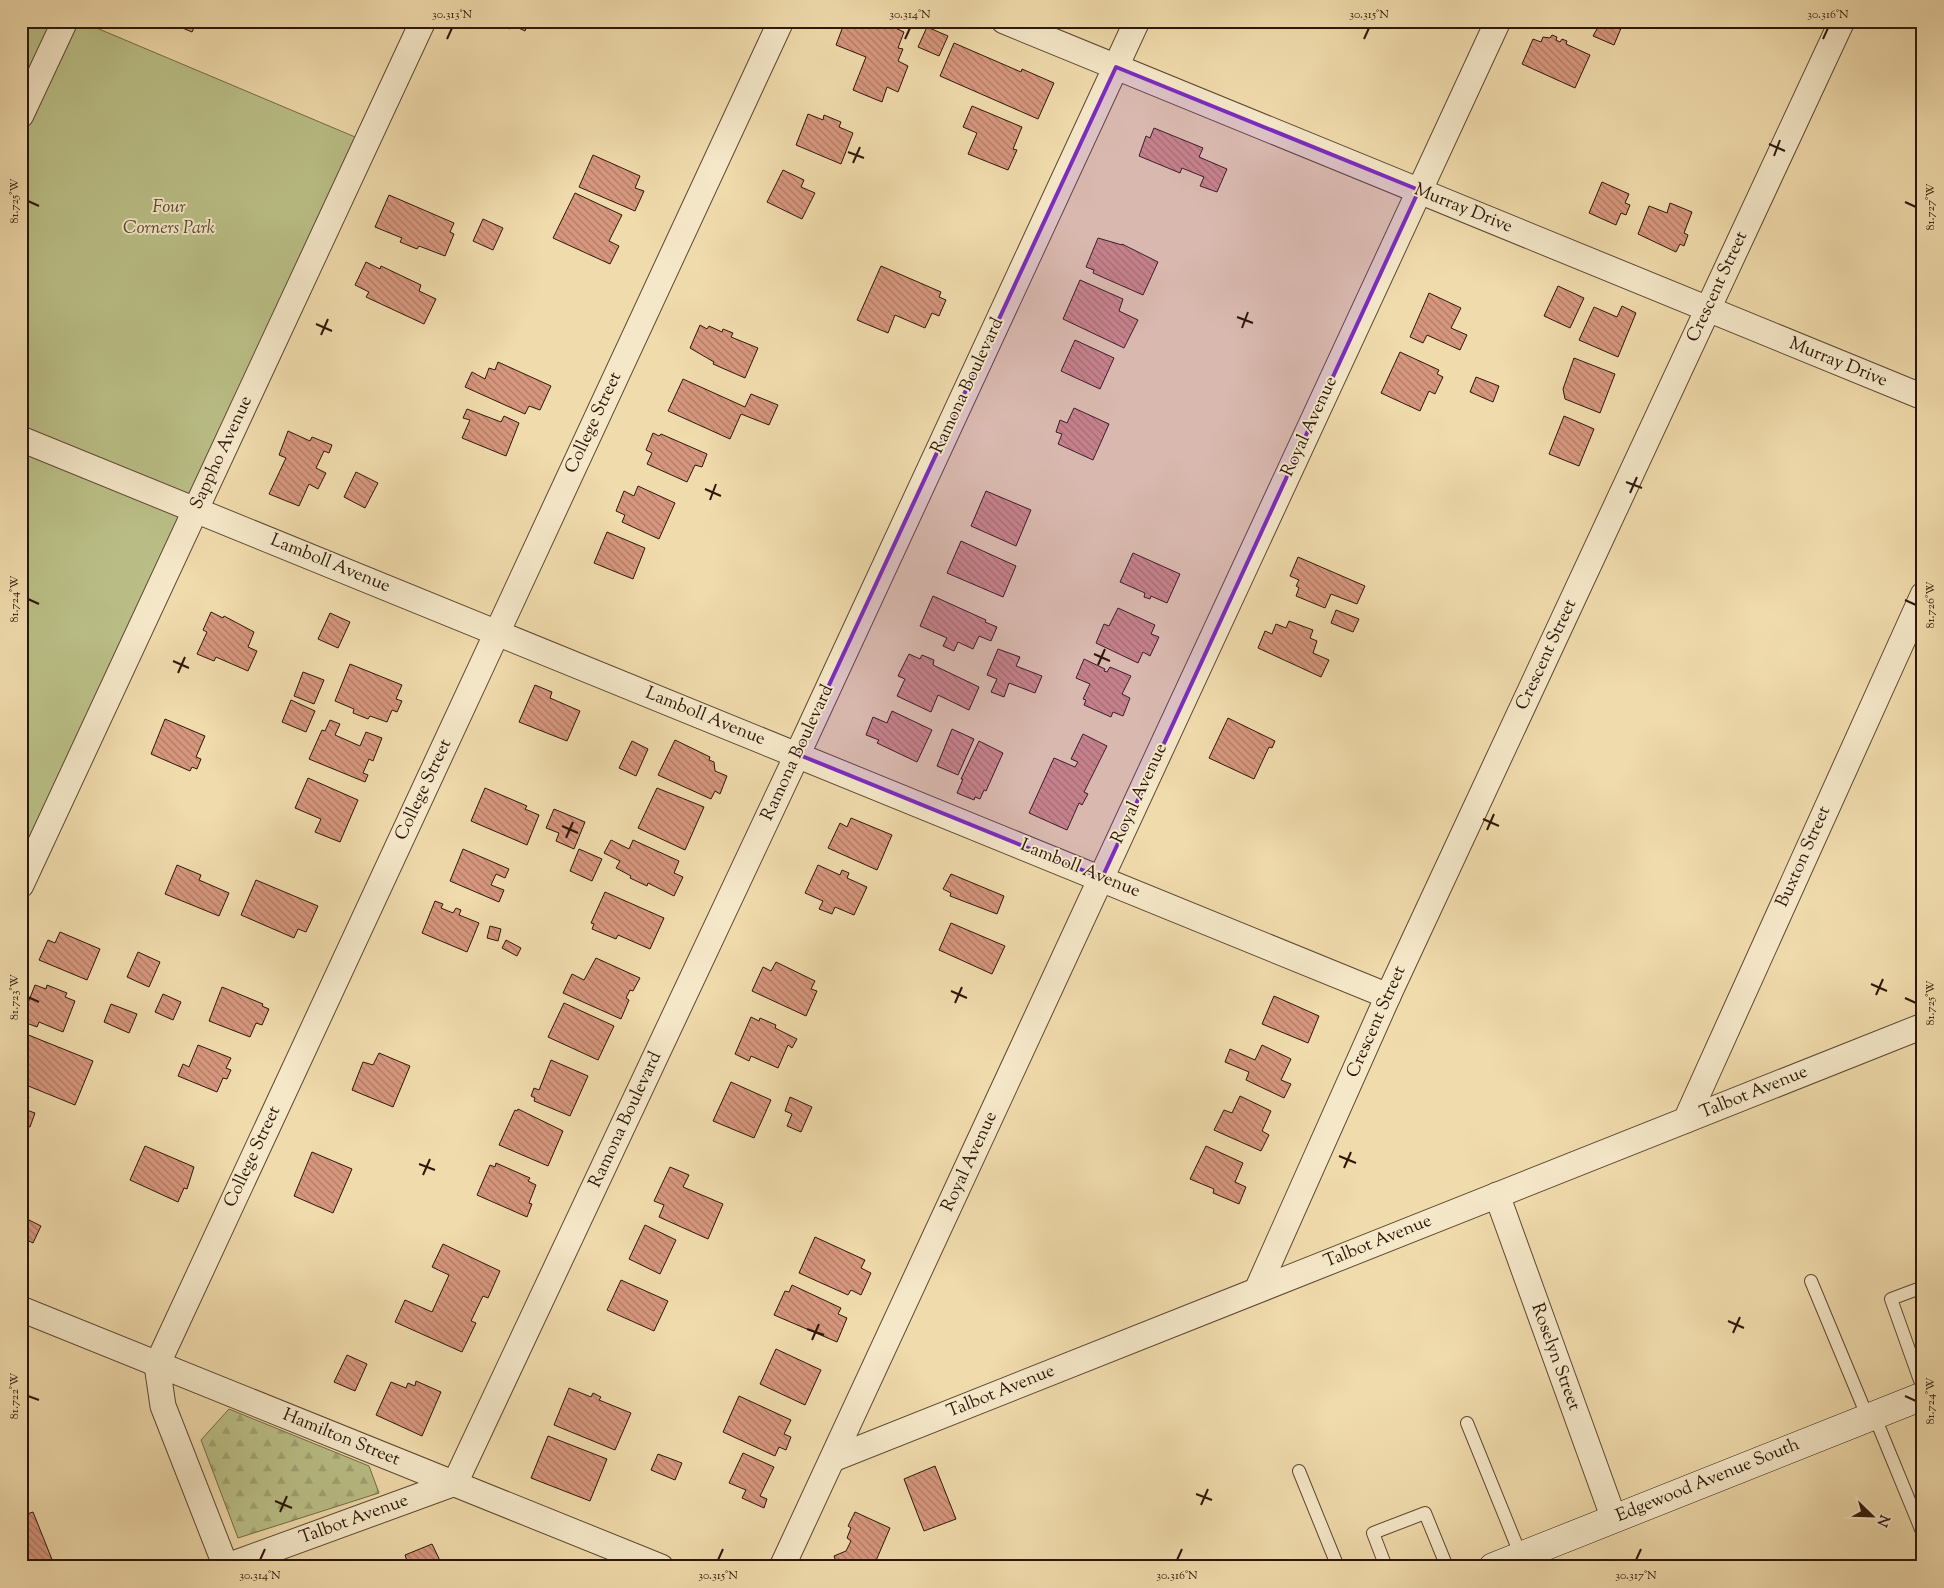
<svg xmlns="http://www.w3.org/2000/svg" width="1944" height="1588" font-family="'Sorts Mill Goudy',serif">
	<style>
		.forest { fill: url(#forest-firs); stroke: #746c49 }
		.park { fill: #bbc088; stroke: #746c49 }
		.building { fill: url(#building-back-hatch); stroke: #2e170a }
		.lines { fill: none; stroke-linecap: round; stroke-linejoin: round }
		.lane-casing { stroke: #5e4832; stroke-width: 14 }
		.street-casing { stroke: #5e4832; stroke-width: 27 }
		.secondary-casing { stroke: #2e170a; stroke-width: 29 }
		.lane { stroke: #f5e8c9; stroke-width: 12 }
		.street { stroke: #f5e8c9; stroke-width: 25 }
		.secondary { stroke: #f5e8c9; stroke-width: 28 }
		.marked { fill: #7b2cbf; fill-opacity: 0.2; stroke: #7b2cbf; stroke-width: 4; stroke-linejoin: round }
		.ticks { fill: none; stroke: #2e170a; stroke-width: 2 }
		.labels { text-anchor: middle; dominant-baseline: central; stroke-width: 4; stroke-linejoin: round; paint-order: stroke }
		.park-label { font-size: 18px; font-style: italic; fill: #584a30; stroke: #f5e8c9 }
		.street-label { font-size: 18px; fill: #2e170a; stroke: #f5e8c9 }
		.neatline { fill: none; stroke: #2e170a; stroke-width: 2 }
		.ticks-label { font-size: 12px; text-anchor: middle; fill: #2e170a }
	</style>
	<defs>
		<pattern id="forest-firs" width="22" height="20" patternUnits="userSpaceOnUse" patternTransform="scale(1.25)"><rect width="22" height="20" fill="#bbc088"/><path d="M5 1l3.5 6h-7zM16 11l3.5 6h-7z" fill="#a1a474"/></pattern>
		<pattern id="building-back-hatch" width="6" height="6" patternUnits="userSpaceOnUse" patternTransform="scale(1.25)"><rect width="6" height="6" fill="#d7977e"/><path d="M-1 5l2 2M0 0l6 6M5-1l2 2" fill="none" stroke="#af7a65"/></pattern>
	</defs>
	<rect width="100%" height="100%" fill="#f0dbac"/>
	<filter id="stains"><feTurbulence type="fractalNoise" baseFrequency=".004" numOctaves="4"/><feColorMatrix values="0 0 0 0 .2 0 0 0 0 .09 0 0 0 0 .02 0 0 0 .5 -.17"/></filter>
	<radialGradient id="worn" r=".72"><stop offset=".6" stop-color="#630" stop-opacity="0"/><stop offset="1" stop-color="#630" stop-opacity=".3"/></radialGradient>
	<polygon class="forest" points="229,1409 369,1466 379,1493 238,1538 201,1440"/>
	<polygon class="park" points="21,21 80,21 367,142 21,885"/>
	<g class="building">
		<polygon points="166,21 197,21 192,32"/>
		<polygon points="493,21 529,21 525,31 512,25 510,29"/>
		<polygon points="845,21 880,21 904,32 898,48 903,49 898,61 908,66 898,92 887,87 882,102 853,90 866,57 836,45"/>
		<polygon points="1581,21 1624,21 1614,45 1593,36 1597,29"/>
		<polygon points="927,27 948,36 939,56 918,47"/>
		<polygon points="1552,35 1557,37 1556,40 1560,42 1562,39 1567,41 1566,44 1590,55 1575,88 1522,64 1533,39 1541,42 1543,37 1550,38"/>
		<polygon points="954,43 1021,72 1022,69 1054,83 1038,119 940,76"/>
		<polygon points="972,106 1022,127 1013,149 1017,150 1008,170 968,154 977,133 963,127"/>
		<polygon points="808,114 823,120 824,115 841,122 839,127 853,133 841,164 796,145"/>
		<polygon points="1154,128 1203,148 1199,157 1227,169 1217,192 1200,186 1204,177 1182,168 1180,173 1139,156 1146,136 1150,138"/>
		<polygon points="593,155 640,176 635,188 644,191 635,211 579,187"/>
		<polygon points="783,170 804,180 801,187 815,193 802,219 767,202"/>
		<polygon points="1602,182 1629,194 1625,203 1630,205 1626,215 1621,213 1616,225 1589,213"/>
		<polygon points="575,193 622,215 609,241 619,246 610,264 553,238"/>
		<polygon points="389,195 454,223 450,232 454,234 445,256 419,246 417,249 400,242 402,238 375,227"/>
		<polygon points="1670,203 1692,212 1684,233 1688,235 1684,246 1680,244 1676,252 1638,234 1649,206 1667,213"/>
		<polygon points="483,219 503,228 493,250 473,241"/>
		<polygon points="1098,238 1122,245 1122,244 1158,262 1143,295 1093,273 1094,270 1086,267"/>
		<polygon points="366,262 380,269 381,266 421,285 419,291 436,299 424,324 366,297 369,292 355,285"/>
		<polygon points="881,266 941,292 939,297 946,300 939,316 932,313 925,328 895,315 888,333 857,320"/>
		<polygon points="1080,280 1123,299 1119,311 1138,320 1124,348 1063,319"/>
		<polygon points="1558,286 1584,298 1570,328 1544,316"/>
		<polygon points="1429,293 1461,308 1451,328 1467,335 1460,350 1427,335 1423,343 1410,337"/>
		<polygon points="1622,306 1636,313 1618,357 1579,340 1594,307 1617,317"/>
		<polygon points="700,325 707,329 709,326 722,332 723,329 733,333 731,337 758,348 745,378 713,364 714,362 690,348"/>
		<polygon points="1075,340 1114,358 1100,389 1061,371"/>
		<polygon points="1400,352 1439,370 1437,374 1443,377 1435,394 1429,391 1420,411 1381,393"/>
		<polygon points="1574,358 1615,374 1600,413 1565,399 1563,389"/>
		<polygon points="498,362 551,386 540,410 529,406 525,414 465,387 472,372 485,379 489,368 495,370"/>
		<polygon points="1476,377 1499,386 1493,402 1470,392"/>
		<polygon points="683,379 745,407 751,394 778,405 769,425 741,414 730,439 668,411"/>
		<polygon points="1074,408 1109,424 1093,460 1058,444 1062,434 1056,432 1060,420 1067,423"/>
		<polygon points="467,409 501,422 504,416 519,423 506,456 462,438 470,420 463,418"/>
		<polygon points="1564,416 1594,429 1579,466 1549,454"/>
		<polygon points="288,431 310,441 312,437 332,445 329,453 324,451 316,468 326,473 318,489 309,484 299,506 269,494 286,458 279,455"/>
		<polygon points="653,433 659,436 661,434 707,454 702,467 695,465 687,482 647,464 652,453 646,450"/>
		<polygon points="356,472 378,483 365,508 344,497"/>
		<polygon points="638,486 675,503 659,539 622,522 625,515 616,511 624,491 634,496"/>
		<polygon points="986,491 1031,510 1016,546 971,526"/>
		<polygon points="607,532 645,548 633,579 594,563"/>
		<polygon points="961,541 1016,566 1003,597 947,573"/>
		<polygon points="1133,553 1180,574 1167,603 1151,596 1150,599 1144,597 1145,593 1120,582"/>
		<polygon points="1298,557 1365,586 1357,604 1331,594 1325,608 1296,596 1299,588 1296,586 1299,580 1290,576"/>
		<polygon points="933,596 986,620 985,622 997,627 991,641 979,636 973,649 958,642 954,651 943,646 947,638 920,626"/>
		<polygon points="1118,608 1155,625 1151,634 1159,637 1150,656 1143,652 1138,663 1096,643 1104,624 1109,626"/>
		<polygon points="1336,610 1359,619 1353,632 1331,623"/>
		<polygon points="211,612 223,618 224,616 254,632 248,647 257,651 248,671 216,657 214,661 197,654 207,632 203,630"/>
		<polygon points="330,613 350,622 338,648 318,639"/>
		<polygon points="1289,621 1313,630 1310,638 1317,641 1313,653 1329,660 1321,677 1258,648 1265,631 1272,634 1276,624 1286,628"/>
		<polygon points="998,649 1020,657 1016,666 1042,676 1035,693 1009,683 1004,697 991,692 997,679 987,675"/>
		<polygon points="909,654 920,659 922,655 934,660 933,665 979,687 969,710 938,695 931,712 897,696 905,679 898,676"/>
		<polygon points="1084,659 1105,669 1104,671 1107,672 1110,667 1131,676 1122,694 1130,698 1123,716 1113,712 1111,717 1084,705 1086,700 1083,699 1090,684 1076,678"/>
		<polygon points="350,664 402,685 396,699 402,701 397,712 392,710 387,722 370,716 368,719 353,713 354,709 335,701"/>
		<polygon points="303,672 324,680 314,704 294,696"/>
		<polygon points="535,685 552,692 550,698 580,711 567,741 519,722"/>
		<polygon points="291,700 315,711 306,732 282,722"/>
		<polygon points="892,711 932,730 917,762 877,743 879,740 866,735 873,717 887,723"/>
		<polygon points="1228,718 1275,741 1272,748 1269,747 1254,779 1209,758"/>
		<polygon points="165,719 205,736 196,757 201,759 197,769 192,767 190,771 151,754"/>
		<polygon points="330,720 340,724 335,735 360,746 366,732 382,738 373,761 369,759 363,773 368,775 365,782 309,759 322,730 325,731"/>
		<polygon points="952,729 974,739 958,775 937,766"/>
		<polygon points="1083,734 1107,746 1084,792 1088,794 1082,805 1079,803 1067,830 1029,813 1054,758 1075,767 1078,762 1071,759"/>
		<polygon points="675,740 710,757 709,760 714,762 715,771 727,776 720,794 715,791 711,799 658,775"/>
		<polygon points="632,741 648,749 636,776 619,768"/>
		<polygon points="979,741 1003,753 986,791 984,790 980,799 975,797 974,800 957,793 963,779 961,779"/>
		<polygon points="308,778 358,800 340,842 315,832 321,819 295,808"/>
		<polygon points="485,788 527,806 525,809 539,815 527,845 471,821"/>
		<polygon points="657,788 704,807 685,850 638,828"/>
		<polygon points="554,809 585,822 574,849 556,841 559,833 546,828"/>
		<polygon points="851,818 892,835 877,870 828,848 840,823 847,827"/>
		<polygon points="611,840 629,849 633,840 679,861 674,873 683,877 674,896 648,883 647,886 630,878 631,876 616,868 620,861 604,853"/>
		<polygon points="463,849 509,869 505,878 496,874 491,885 504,890 499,902 450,881"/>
		<polygon points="579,849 602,859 592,881 570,871"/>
		<polygon points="177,865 201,875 199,880 229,893 219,916 165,894"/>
		<polygon points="818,865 840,875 842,870 849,873 847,878 867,887 854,915 835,907 832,914 819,909 823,901 805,893"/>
		<polygon points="951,874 1004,896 997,914 950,896 951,893 943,889"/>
		<polygon points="256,880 318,906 306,932 298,929 294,938 241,915"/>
		<polygon points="605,892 664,918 650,949 618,935 616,939 592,929 594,924 591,923"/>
		<polygon points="435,901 443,904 441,908 453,913 456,908 461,910 459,915 479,923 467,952 422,933"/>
		<polygon points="951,923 1005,946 992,974 939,950"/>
		<polygon points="490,926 501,929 498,941 487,938"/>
		<polygon points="60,932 100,949 87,980 39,960 48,940 55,943"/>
		<polygon points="506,940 521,948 517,956 502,948"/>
		<polygon points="138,952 160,962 149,987 127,977"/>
		<polygon points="596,958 640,978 633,991 630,990 626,998 629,1000 621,1019 563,993 572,974 584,980"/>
		<polygon points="776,962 815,981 811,989 817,991 806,1016 752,991 763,967 771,971"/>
		<polygon points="35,985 46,989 47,985 67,993 65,997 75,1001 63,1032 39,1022 37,1027 21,1021"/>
		<polygon points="222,987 263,1004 262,1006 269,1009 262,1025 256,1023 250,1037 209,1021"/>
		<polygon points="163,994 181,1002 173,1020 155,1012"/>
		<polygon points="1274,996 1319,1016 1308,1043 1262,1024"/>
		<polygon points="564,1003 614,1026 598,1060 548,1037"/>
		<polygon points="111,1004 137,1014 129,1033 104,1022"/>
		<polygon points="751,1017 759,1021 760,1018 776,1025 775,1028 797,1039 792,1048 788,1045 778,1068 751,1056 749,1061 735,1054"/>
		<polygon points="21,1032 93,1061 75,1105 21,1083"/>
		<polygon points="198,1045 231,1058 226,1068 231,1070 227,1079 223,1078 217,1092 178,1076 183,1064 189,1067"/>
		<polygon points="1262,1045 1291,1059 1281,1080 1291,1084 1284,1098 1246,1080 1249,1072 1225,1062 1230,1049 1255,1060"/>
		<polygon points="379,1053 410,1066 393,1107 352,1090 363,1062 373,1065"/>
		<polygon points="551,1060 588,1076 570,1116 534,1101 535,1098 531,1096 534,1088 539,1090"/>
		<polygon points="731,1082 771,1100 754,1138 713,1121"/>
		<polygon points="21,1094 29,1097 24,1109 35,1113 30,1127 21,1124"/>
		<polygon points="1240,1096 1271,1111 1262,1131 1269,1135 1261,1151 1214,1130 1224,1110 1232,1113"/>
		<polygon points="790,1097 812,1107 801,1132 787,1126 792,1114 785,1111"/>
		<polygon points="518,1109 563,1131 548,1166 499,1145 515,1110 517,1111"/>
		<polygon points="145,1146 194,1167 187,1189 184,1188 178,1202 130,1180"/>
		<polygon points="1206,1146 1243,1163 1235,1182 1246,1187 1239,1204 1213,1193 1214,1189 1190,1179"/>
		<polygon points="312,1152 352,1169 333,1213 294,1196"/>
		<polygon points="496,1163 530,1178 528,1181 536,1185 529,1203 532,1204 527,1217 477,1195 490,1165 495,1167"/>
		<polygon points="670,1167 689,1175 683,1187 723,1204 708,1239 659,1217 664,1205 654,1201"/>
		<polygon points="29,1220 41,1226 33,1243 21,1237"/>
		<polygon points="645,1225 676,1240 660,1274 629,1259"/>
		<polygon points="815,1237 865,1260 861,1268 871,1273 861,1295 851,1290 848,1295 799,1273"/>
		<polygon points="443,1244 500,1271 488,1298 483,1296 471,1321 476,1323 462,1352 395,1322 405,1300 432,1312 449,1275 432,1267"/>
		<polygon points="621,1280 668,1301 654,1331 607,1310"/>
		<polygon points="792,1285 841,1308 838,1314 847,1318 837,1342 774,1315 785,1291 789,1292"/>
		<polygon points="776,1349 821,1370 805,1405 760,1384"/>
		<polygon points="347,1355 367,1364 355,1391 334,1382"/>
		<polygon points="416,1381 441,1392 422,1436 376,1415 391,1382 406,1388 408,1383 415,1386"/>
		<polygon points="569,1388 591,1397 593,1393 601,1397 599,1400 631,1413 615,1450 554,1425"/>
		<polygon points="739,1396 791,1420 784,1434 791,1437 786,1450 779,1447 775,1456 723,1432"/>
		<polygon points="548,1436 607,1459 590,1501 531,1478"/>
		<polygon points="743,1453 774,1467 760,1496 767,1499 764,1508 742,1498 746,1490 729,1483"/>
		<polygon points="658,1454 682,1463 675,1480 651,1470"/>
		<polygon points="935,1466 956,1519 924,1531 904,1479"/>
		<polygon points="33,1512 55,1567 21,1567 21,1516"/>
		<polygon points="855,1512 890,1528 875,1563 882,1567 865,1567 857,1563 848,1567 838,1567 834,1556 846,1551 851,1541 847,1538 851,1528 848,1526"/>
		<polygon points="432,1544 443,1567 406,1567 408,1564 405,1555"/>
	</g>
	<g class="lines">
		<defs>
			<g id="lane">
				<polyline points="1811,1281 1868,1418"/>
				<polyline points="1923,1287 1891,1299 1923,1389"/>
				<polyline points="1874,1415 1923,1534"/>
				<polyline points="1467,1423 1521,1556"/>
				<polyline points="1299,1471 1338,1567"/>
				<polyline points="1386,1567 1373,1533 1425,1513 1447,1567"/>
			</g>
			<g id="street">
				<polyline points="1004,21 1923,397"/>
				<polyline points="21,115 65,21"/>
				<polyline points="21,439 1388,996"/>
				<polyline points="21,885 423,21"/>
				<polyline points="1686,1120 1923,595"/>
				<polyline points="1497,1195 1614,1519"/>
				<polyline points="1257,1290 1388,996 1842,21"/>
				<polyline points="21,1309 661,1567"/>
				<polyline points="833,1459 1923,1026"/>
				<polyline points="225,1567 455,1483 807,734 1137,21"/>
				<polyline points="226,1567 163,1406 157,1365 781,21"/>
				<polyline points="782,1567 1498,21"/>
			</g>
			<polyline id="secondary" points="1493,1567 1923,1396"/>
		</defs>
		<use href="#lane" class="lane-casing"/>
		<use href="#street" class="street-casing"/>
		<use href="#secondary" class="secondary-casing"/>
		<use href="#lane" class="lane"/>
		<use href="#street" class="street"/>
		<use href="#secondary" class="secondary"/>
	</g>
	<path class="marked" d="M 1116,67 L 1419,190 L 1102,878 L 797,754 Z"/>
	<path class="ticks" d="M 447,39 L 452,28M 905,39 L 910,28M 1364,39 L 1369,28M 1823,39 L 1828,28M 1769,144 L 1785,151M 848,152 L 864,158M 1774,156 L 1780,140M 853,163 L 860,147M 28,201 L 39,206M 1905,202 L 1916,207M 1237,317 L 1253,323M 316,324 L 332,331M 1242,328 L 1248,312M 321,335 L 328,319M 1626,482 L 1642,488M 705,489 L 721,496M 1630,493 L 1637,477M 710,500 L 716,484M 28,599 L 39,604M 1905,600 L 1916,605M 1094,654 L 1110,661M 173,661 L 189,668M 1098,665 L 1105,649M 178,673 L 185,657M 1483,819 L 1499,826M 562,826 L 578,833M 1487,830 L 1494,814M 566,838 L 573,822M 1871,984 L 1887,991M 951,991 L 967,998M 1876,995 L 1883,979M 28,997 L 39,1002M 1905,998 L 1916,1003M 955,1003 L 962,987M 1339,1156 L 1356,1163M 419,1164 L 435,1170M 1344,1168 L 1351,1152M 423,1175 L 430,1159M 1728,1321 L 1744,1328M 807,1329 L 824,1335M 1733,1333 L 1740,1317M 812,1340 L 819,1324M 28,1396 L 39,1400M 1905,1396 L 1916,1401M 1196,1494 L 1212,1500M 275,1501 L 292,1508M 1201,1505 L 1208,1489M 280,1512 L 287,1496M 260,1560 L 265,1549M 718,1560 L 723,1549M 1177,1560 L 1182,1549M 1636,1560 L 1641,1549"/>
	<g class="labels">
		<g class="park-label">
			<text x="169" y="208">Four<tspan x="169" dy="21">Corners Park</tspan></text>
		</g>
		<g class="street-label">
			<text transform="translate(1463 209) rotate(22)">Murray Drive</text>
			<text transform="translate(1718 287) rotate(-65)">Crescent Street</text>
			<text transform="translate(1838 363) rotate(22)">Murray Drive</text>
			<text transform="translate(968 386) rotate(-65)">Ramona Boulevard</text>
			<text transform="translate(594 423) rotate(-65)">College Street</text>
			<text transform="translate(1310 427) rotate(-65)">Royal Avenue</text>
			<text transform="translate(222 453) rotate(-65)">Sappho Avenue</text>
			<text transform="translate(330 564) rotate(22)">Lamboll Avenue</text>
			<text transform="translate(1547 655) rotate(-65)">Crescent Street</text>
			<text transform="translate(705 717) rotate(22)">Lamboll Avenue</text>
			<text transform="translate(798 753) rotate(-65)">Ramona Boulevard</text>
			<text transform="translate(424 790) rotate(-65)">College Street</text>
			<text transform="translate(1140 794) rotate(-65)">Royal Avenue</text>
			<text transform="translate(1804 857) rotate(-66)">Buxton Street</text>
			<text transform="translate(1080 869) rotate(22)">Lamboll Avenue</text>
			<text transform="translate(1377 1022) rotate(-66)">Crescent Street</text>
			<text transform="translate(1754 1093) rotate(-22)">Talbot Avenue</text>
			<text transform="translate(626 1120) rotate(-65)">Ramona Boulevard</text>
			<text transform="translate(253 1157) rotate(-65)">College Street</text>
			<text transform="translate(970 1162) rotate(-65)">Royal Avenue</text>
			<text transform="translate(1378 1242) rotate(-22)">Talbot Avenue</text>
			<text transform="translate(1555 1357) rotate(70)">Roselyn Street</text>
			<text transform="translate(1001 1392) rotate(-22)">Talbot Avenue</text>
			<text transform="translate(341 1438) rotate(22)">Hamilton Street</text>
			<text transform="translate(1708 1481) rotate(-22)">Edgewood Avenue South</text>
			<text transform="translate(354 1520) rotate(-20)">Talbot Avenue</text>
		</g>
	</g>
	<rect width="1944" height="1588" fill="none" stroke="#f0dbac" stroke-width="55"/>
	<g transform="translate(1872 1516) rotate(113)" stroke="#f5e8c9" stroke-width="4" paint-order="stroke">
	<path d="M0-4L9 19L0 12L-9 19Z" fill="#2e170a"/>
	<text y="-8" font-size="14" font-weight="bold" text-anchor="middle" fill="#2e170a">N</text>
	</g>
	<rect x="28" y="28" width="1888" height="1532" class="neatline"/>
	<g class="ticks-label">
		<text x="452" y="18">30.313°N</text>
		<text x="910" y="18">30.314°N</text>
		<text x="1369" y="18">30.315°N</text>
		<text x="1828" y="18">30.316°N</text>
		<text transform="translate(14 201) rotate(-90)" y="4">81.725°W</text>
		<text transform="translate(1930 207) rotate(-90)" y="4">81.727°W</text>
		<text transform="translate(14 599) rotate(-90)" y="4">81.724°W</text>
		<text transform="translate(1930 605) rotate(-90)" y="4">81.726°W</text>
		<text transform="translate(14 997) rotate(-90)" y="4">81.723°W</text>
		<text transform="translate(1930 1003) rotate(-90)" y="4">81.725°W</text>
		<text transform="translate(14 1396) rotate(-90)" y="4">81.722°W</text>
		<text transform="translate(1930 1401) rotate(-90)" y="4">81.724°W</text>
		<text x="260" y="1579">30.314°N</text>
		<text x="718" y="1579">30.315°N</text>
		<text x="1177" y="1579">30.316°N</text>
		<text x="1636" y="1579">30.317°N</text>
	</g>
	<rect width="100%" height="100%" filter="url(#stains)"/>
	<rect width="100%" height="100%" fill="url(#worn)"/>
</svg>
